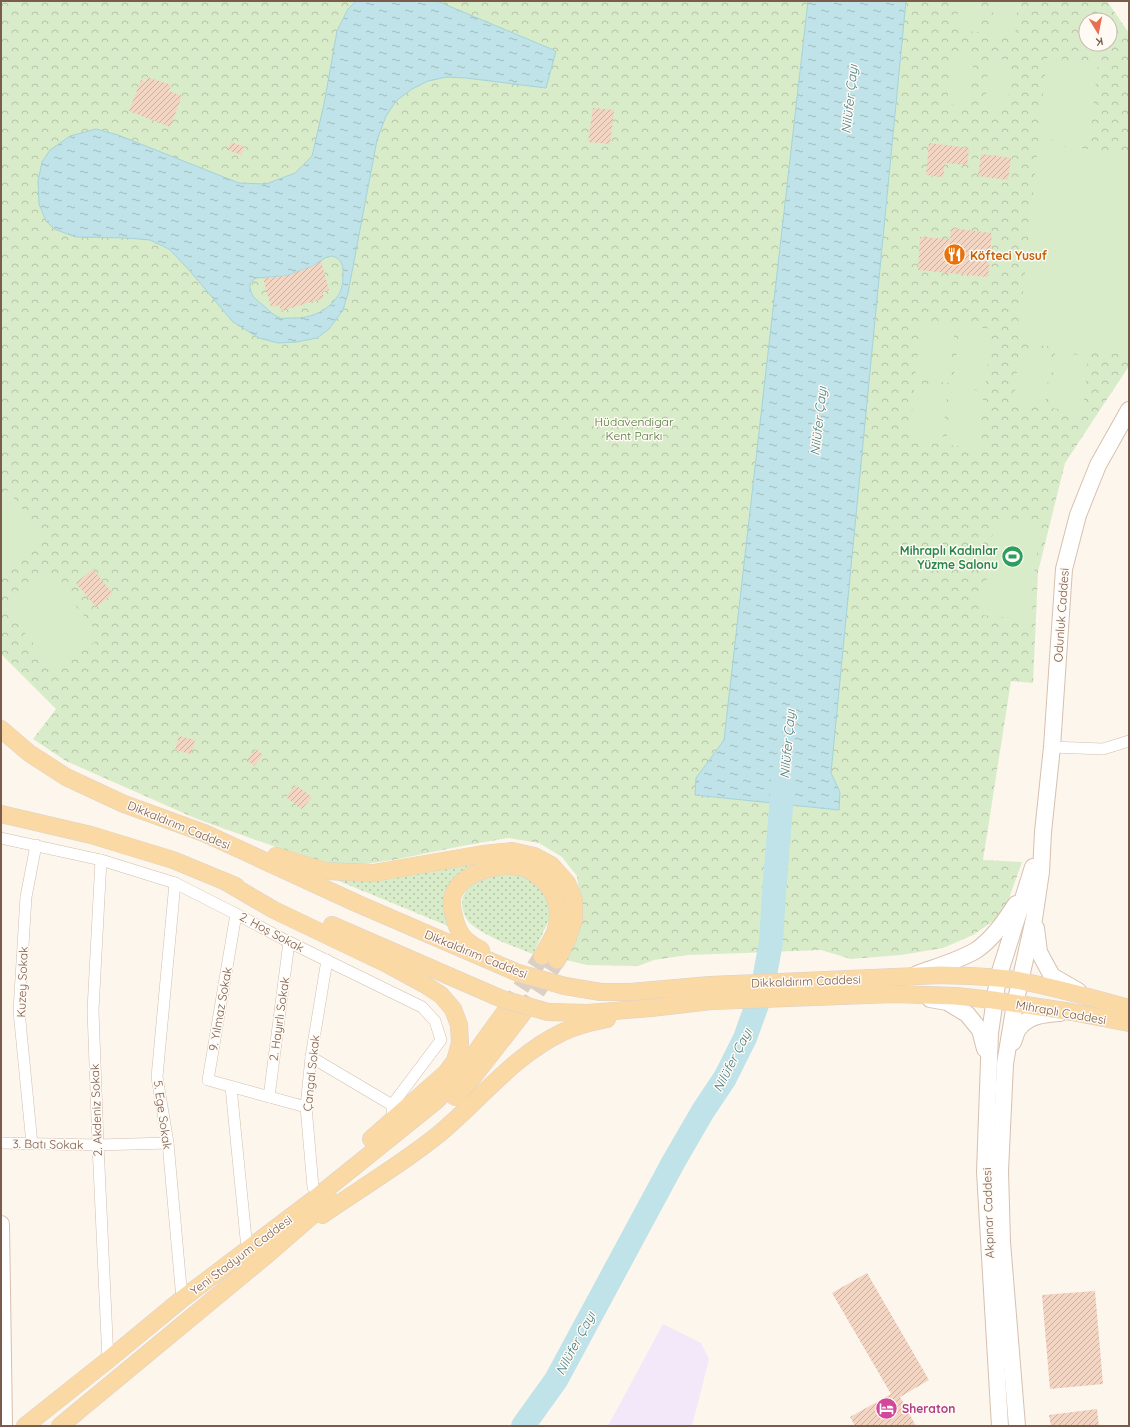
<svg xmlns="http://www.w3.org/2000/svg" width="1130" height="1427" font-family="Quicksand,sans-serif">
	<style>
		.education { fill: #f3e8fa }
		.grass { fill: url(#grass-dots) }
		.forest { fill: url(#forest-crowns); fill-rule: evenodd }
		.pitch { fill: #d8ecc9 }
		.water { fill: url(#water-ripples); stroke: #a5d3da; fill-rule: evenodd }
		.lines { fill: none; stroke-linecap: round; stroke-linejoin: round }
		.river { stroke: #bfe3e8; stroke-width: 24 }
		.building { fill: url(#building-hatch) }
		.primary-tunnel { stroke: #dcd0c4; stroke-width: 17; stroke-dasharray: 17 8; stroke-linecap: butt }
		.street-casing { stroke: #d1beb0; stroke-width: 12 }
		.secondary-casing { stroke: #d6c0b0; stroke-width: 18 }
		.primary-casing { stroke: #dad1cd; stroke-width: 18 }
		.street { stroke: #fff; stroke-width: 11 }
		.secondary { stroke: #fff; stroke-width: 16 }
		.primary { stroke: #fbd9a5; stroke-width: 17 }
		.primary-bridge-casing { stroke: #dad1cd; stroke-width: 18; stroke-linecap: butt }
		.primary-bridge { stroke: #fbd9a5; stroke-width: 17 }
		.labels { text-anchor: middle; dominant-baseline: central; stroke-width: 3; stroke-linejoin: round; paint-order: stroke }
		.food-label { font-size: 12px; font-weight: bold; fill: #c56008; stroke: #fffaf3; text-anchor: start }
		.park-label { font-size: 12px; fill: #537a41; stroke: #fffaf3 }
		.leisure-label { font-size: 12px; font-weight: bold; fill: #27864d; stroke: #fffaf3; text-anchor: end }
		.street-label { font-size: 12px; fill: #7a5c4d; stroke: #fffaf3 }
		.hotel-label { font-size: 12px; font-weight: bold; fill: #b23c85; stroke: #fffaf3; text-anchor: start }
		.water-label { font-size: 13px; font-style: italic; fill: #437c86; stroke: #fffaf3 }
	</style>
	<defs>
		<pattern id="grass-dots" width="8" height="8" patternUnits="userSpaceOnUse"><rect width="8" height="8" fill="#d8ecc9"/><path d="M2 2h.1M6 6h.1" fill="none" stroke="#b4c2a5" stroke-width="1.8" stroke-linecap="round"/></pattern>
		<pattern id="forest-crowns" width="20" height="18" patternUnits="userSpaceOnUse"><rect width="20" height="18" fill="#d8ecc9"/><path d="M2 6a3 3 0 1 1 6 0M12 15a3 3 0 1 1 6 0" fill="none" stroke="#b4c2a5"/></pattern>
		<pattern id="water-ripples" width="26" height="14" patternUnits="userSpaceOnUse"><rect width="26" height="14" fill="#bfe3e8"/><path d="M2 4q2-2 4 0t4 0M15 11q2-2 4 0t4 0" fill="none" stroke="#a0bbbe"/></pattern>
		<pattern id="building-hatch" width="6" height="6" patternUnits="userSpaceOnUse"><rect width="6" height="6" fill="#f3d5c3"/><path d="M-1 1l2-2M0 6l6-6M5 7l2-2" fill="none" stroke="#cab0a1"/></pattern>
	</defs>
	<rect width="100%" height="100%" fill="#fdf6ec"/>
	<polygon class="education" points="663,1324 701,1343 709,1359 692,1426 608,1426"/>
	<g class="grass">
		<polygon points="479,862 446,895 444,908 448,926 334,879"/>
		<path d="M 517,874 L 532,880 L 548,899 L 550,907 L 549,920 L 533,954 C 513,946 489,938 472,925 C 466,920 463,913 462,906 C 461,878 497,875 517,874 Z"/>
	</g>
	<path class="forest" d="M 1,1 L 1107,1 L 1129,33 L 1129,366 L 1065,463 L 1038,572 L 1033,683 L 1011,681 L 983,860 L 1022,862 L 1008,901 L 996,919 L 973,935 L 943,948 L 901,955 L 851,959 L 821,950 L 688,955 L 654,960 L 638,966 L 587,965 L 566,960 L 577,939 L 583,919 L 577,876 L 562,857 L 539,843 L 508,838 L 462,846 L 398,859 L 360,865 L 327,865 L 197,819 L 66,761 L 33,739 L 56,709 L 1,654 ZM 1086,20 L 1110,20 L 1110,44 L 1086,44 Z"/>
	<g class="pitch">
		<polygon points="959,1 981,1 978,32 956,30"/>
		<polygon points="994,1 1018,1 1015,37 991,35"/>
		<polygon points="952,54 974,56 969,106 947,104"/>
		<polygon points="989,58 1011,60 1007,109 985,107"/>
		<polygon points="1047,58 1098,63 1089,144 1038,139"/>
		<polygon points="1038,144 1129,153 1129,355 1018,343"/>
		<polygon points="921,322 955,325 949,383 915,379"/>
		<polygon points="960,325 992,329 985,387 953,383"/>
		<polygon points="1019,348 1051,351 1045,407 1014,404"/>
		<polygon points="1055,352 1088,356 1083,412 1050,408"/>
		<polygon points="915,383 948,386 942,444 909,441"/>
		<polygon points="952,388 984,391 978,448 946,445"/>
		<polygon points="7,490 45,537 1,572 1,495"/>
		<polygon points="1003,520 1032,523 1040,528 1032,592 1034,593 1031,620 981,615 982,585 986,586 994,523 998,521"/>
		<polygon points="46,569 101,637 57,672 2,605"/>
	</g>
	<g class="water">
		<path d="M 356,1 L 437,1 L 556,51 L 546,88 L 466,78 L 447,77 L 428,81 L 412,89 L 396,101 L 386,116 L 377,140 L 348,293 L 343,310 L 329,329 L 317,338 L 297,342 L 278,343 L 259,338 L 233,322 L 189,270 L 169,249 L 150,240 L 128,238 L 76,237 L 54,229 L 46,221 L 39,204 L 38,181 L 42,162 L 50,150 L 70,136 L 96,129 L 118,135 L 239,183 L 266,184 L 295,173 L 312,156 L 324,104 L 337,31 L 348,9 ZM 331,256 C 339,257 343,263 343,271 C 343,280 343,290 337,297 C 326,313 308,319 289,318 C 286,318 282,319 280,318 C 275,316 269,311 265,307 C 256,299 249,296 250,283 L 256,278 L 286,276 L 313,266 L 325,258 Z"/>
		<polygon points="808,1 906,1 831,773 840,792 839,810 695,795 696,778 724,740"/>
	</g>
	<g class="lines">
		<polyline class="river" points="523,1426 556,1380 674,1161 703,1111 725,1078 745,1038 762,991 771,942 774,892 784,772"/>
	</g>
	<g class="building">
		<polygon points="147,77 171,85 169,91 182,96 170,127 129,111 141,80 146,82"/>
		<polygon points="593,108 614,110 610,144 588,142"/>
		<polygon points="231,142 245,147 241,155 228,150"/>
		<polygon points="929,143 969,148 967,165 945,163 943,177 926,175"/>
		<polygon points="981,154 1011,158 1008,180 978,176"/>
		<polygon points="951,228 992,233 988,277 918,270 920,237 950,239"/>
		<polygon points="321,261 329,290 322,292 324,298 281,311 279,305 271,307 263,278 286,276 313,266"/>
		<polygon points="93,569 113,594 96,607 76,583"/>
		<polygon points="179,736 195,740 191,754 175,750"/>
		<polygon points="256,749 263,755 254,766 247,760"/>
		<polygon points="296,785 312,797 302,809 286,797"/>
		<polygon points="867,1273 929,1380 900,1397 916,1426 855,1426 850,1417 891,1394 832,1293"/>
		<polygon points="1095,1291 1103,1384 1050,1389 1042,1295"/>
		<polygon points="1097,1409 1099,1426 1051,1426 1049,1415"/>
	</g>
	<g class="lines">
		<g class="primary-tunnel">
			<polyline points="507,1009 542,956"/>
			<polyline points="523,1013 557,960"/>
		</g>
		<defs>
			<g id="street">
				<polyline points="1052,747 1103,749 1129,741"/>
				<polyline points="1,838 101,860 175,883 236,914 289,942 422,1007 435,1021 441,1040 392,1105"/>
				<polyline points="101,860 93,1010 98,1145 108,1360"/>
				<polyline points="175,883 157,1077 168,1143 182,1299"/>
				<polyline points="236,914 208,1080 306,1107"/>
				<polyline points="311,1057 392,1105 392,1111"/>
				<polyline points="231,1087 247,1249"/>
				<polyline points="269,1097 289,942"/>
				<polyline points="1,1143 98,1145 168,1143"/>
				<polyline points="32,1144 19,1011 26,897 36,845"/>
				<polyline points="313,1187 306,1107 311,1057 327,960"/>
			</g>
			<g id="secondary">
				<polyline points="1036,928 1039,952 1052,976 1078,991"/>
				<path d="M 917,974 C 936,967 957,961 975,951 C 992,940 1005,921 1016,904"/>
				<polyline points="930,999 947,1002 967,1014 980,1030 985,1049"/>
				<path d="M 1013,1042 C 1015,1038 1016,1031 1019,1028 C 1029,1015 1045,1014 1060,1013"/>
				<polyline points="1,1224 4,1426"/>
				<polyline points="1000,1426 985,1172 990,1033 998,978 1033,867"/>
				<polyline points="1017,1426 1002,1242 1000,1171 1005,1064 1015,1004 1034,919 1041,872 1043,832 1052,747 1064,569 1078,515 1098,465 1129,410"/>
			</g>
			<g id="primary">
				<polyline points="1,729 29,753 66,777 124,804 204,833 356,903 518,973"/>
				<polyline points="1,814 91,835 173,860 236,886"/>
				<polyline points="276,856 325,871 373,873 483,854 512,851 534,856 551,865 567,883 574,900 574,919 568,938 557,960"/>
				<polyline points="226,882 274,910 389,965 424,984 441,995 453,1009 459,1025 460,1043 455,1061 446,1073 371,1139"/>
				<polyline points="332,925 502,999"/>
				<path d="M 481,950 C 464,941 458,934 454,916 C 452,910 451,900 453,895 C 462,871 502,862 525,868 C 528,869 532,872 535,874 C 555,887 563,909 555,932 C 552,940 546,949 542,956"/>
				<path d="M 565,986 L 601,992 L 630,992 L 710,985 L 941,975 C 967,976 995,976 1021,981 C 1057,988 1093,998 1129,1008"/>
				<polyline points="548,1012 588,1013 651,1008 711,1001 893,994 956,996 993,1000 1072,1012 1129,1023"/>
				<polyline points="455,1097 470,1081 523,1013"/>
				<path d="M 322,1215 C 361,1188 402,1164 439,1134 C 480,1100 514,1055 563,1032 C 576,1026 592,1022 607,1019"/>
				<polyline points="25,1426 108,1360 182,1299 313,1200 436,1101 455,1081 507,1009"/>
				<polyline points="60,1426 268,1254 330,1200"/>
			</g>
		</defs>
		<use href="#street" class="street-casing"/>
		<use href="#secondary" class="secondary-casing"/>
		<use href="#primary" class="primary-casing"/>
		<use href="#street" class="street"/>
		<use href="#secondary" class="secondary"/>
		<use href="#primary" class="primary"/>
		<defs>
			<g id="primary-bridge">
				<polyline points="518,973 565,986"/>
				<polyline points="502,999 548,1012"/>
			</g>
		</defs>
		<use href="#primary-bridge" class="primary-bridge-casing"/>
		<use href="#primary-bridge" class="primary-bridge"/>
	</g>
	<defs>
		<symbol id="restaurant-disc" viewBox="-11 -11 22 22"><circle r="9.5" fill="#e8710a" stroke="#fffaf3"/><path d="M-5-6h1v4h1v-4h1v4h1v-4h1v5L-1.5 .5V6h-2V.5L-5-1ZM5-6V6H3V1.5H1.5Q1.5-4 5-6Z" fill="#fff"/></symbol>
		<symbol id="stadium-disc" viewBox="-11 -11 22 22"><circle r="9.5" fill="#2e9e5b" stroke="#fffaf3"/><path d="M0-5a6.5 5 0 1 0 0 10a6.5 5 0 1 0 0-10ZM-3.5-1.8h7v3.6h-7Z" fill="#fff"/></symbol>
		<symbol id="hotel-disc" viewBox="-11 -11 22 22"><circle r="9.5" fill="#d1479c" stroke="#fffaf3"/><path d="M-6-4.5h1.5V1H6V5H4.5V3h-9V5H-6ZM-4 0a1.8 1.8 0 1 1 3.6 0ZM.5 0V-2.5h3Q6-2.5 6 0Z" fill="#fff"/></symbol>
	</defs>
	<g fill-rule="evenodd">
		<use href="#restaurant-disc" x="942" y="242" width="25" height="25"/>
		<use href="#stadium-disc" x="1000" y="544" width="25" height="25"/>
		<use href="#hotel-disc" x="874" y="1396" width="25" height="25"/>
	</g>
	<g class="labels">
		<g class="food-label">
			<text x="970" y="255">Köfteci Yusuf</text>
		</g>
		<g class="park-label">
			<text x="634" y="421">Hüdavendigar<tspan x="634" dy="14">Kent Parkı</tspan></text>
		</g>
		<g class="leisure-label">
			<text x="998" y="550">Mihraplı Kadınlar<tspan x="998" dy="14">Yüzme Salonu</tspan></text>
		</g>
		<g class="street-label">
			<text transform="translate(1061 615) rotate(-86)">Odunluk Caddesi</text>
			<text transform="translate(179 825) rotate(22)">Dikkaldırım Caddesi</text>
			<text transform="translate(272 932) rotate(28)">2. Hoş Sokak</text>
			<text transform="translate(476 954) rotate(22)">Dikkaldırım Caddesi</text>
			<text transform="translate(806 981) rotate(-2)">Dikkaldırım Caddesi</text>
			<text transform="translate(22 982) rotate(-88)">Kuzey Sokak</text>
			<text transform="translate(220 1009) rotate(-80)">9. Yılmaz Sokak</text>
			<text transform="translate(1061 1012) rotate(10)">Mihraplı Caddesi</text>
			<text transform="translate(279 1019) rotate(-82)">2. Hayırlı Sokak</text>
			<text transform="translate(311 1073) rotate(-84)">Çangal Sokak</text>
			<text transform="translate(96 1110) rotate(-92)">2. Akdeniz Sokak</text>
			<text transform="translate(163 1115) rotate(82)">5. Ege Sokak</text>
			<text transform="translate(48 1144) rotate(1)">3. Batı Sokak</text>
			<text transform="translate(988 1213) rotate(-92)">Akpınar Caddesi</text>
			<text transform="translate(241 1255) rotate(-37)">Yeni Stadyum Caddesi</text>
		</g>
		<g class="hotel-label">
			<text x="902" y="1408">Sheraton</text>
		</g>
		<g class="water-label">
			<text transform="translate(849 99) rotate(-84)">Nilüfer Çayı</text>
			<text transform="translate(818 421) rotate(-84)">Nilüfer Çayı</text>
			<text transform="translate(787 744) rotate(-85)">Nilüfer Çayı</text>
			<text transform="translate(732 1060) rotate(-63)">Nilüfer Çayı</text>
			<text transform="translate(575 1343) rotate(-62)">Nilüfer Çayı</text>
		</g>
	</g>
	<rect width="1130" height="1427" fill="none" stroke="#7a5c4d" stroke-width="4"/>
	<g transform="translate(1098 32) rotate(170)"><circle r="19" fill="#fffaf3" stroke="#cabbb1"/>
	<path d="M0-3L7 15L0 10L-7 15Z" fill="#e76f51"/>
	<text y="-6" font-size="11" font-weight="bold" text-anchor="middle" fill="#7a5c4d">K</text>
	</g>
</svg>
